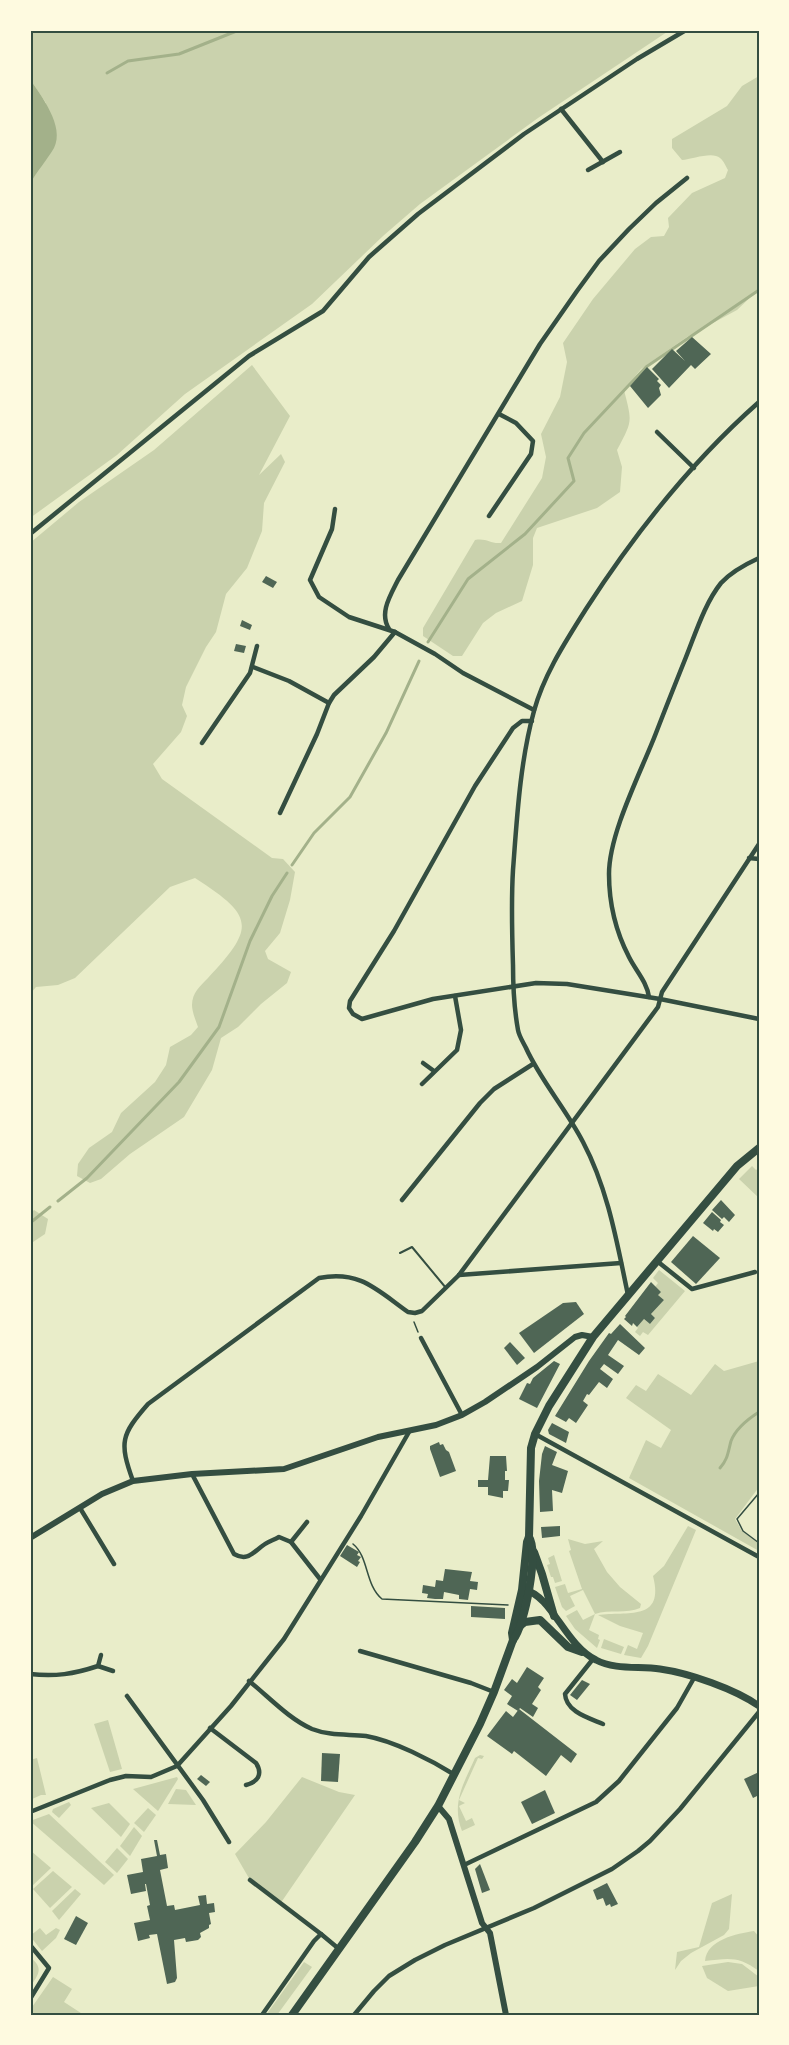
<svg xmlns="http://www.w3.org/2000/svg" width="789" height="2045" font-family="Spectral,serif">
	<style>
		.green { fill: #cad2ad }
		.water { fill: #a3b18a }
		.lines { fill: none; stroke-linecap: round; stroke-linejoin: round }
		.stream { stroke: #a3b18a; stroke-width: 3 }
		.building { fill: #4f6655 }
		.path { stroke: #344e41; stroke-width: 1.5 }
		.service { stroke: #344e41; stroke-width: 2 }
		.minor { stroke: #344e41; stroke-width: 4.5 }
		.tertiary { stroke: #344e41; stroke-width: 6 }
		.secondary { stroke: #344e41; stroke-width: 7 }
		.trunk { stroke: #344e41; stroke-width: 8 }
		.neatline { fill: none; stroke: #344e41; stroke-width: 2 }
	</style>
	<rect width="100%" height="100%" fill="#e9edc9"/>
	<g class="green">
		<polygon points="30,30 670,30 538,118 420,204 383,236 312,304 185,394 117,455 30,518 30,184 40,166 46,103 30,79"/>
		<path d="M 759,76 L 759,239 L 757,247 L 759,252 L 759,289 L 737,310 L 687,337 L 641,369 L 624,390 C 632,422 633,420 617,450 L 622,467 L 620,492 L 597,508 L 537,528 L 533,538 L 533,565 L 522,601 L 496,613 L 483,623 L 462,656 L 453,656 L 423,636 L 423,628 L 475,540 C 487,538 490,544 501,543 L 542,478 L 546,457 L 541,434 L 560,397 L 567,362 L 563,343 L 593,299 L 635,249 L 651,237 L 664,236 L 669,227 L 668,218 L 692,193 L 725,178 L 728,170 C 726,167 724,161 720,158 C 713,151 692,159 682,160 L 672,148 L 672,139 L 727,106 L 742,86 Z"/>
		<path d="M 252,365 L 290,416 L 259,475 L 281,454 L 285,462 L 264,503 L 262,531 L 247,568 L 226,594 L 216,632 L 206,647 L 186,687 L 182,705 L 187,716 L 181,732 L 153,764 L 162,779 L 272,858 L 283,859 L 295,872 L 290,900 L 280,933 L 265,951 L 268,959 L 291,972 L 287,983 L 261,1004 L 238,1027 L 221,1038 L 212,1070 L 184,1117 L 130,1154 L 101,1179 L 90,1183 L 77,1176 L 78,1164 L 89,1148 L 112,1132 L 121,1113 L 155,1082 L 166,1065 L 170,1047 L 191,1035 L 198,1027 C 196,1021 192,1012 192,1005 C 192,993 200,986 208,978 C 256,927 254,916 195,878 L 170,887 L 75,978 L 58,985 L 36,987 L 30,994 L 30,543 L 79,502 L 154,450 Z"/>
		<polygon points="752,1166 756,1170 759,1168 759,1198 739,1179"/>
		<polygon points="34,1210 48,1219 45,1234 30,1244 30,1214"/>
		<polygon points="659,1270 685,1291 648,1335 643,1332 640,1336 635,1332 638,1328 637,1327 644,1319 650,1324 655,1318 651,1314 664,1300 658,1295 655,1287 658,1283 653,1278"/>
		<polygon points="759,1361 759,1487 735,1519 742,1531 759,1544 759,1551 629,1478 646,1440 661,1448 671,1430 626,1398 636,1385 646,1391 658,1374 691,1395 715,1364 724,1371"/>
		<path d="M 688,1526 L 696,1530 L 648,1646 L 641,1658 L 624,1655 L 628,1645 L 637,1649 L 643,1633 L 620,1626 L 598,1615 C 627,1611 665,1622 653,1576 L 664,1566 Z"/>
		<path d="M 568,1539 L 585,1544 L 603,1541 L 594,1549 L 607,1572 L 620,1587 L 641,1604 L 640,1608 C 627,1614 609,1609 595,1614 L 589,1630 L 599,1635 L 598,1639 L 600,1640 L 597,1648 L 575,1629 L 566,1616 L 577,1610 L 583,1620 L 595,1614 L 583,1590 L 570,1596 L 575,1606 L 566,1611 L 562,1607 L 555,1587 L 565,1584 L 568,1593 L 582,1589 L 569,1551 L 571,1550 Z"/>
		<polygon points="554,1555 562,1581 555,1583 553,1577 551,1577 547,1565 550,1564 548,1558"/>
		<polygon points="604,1639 624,1647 621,1654 601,1648"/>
		<polygon points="108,1720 122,1769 110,1772 94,1724"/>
		<path d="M 480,1755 L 484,1756 L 482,1759 L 478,1758 L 459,1800 L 465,1803 L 459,1806 L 466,1821 L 472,1818 L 475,1825 L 462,1831 C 451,1803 464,1783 475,1758 Z"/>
		<polygon points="37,1758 46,1795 41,1795 30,1800 30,1760"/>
		<polygon points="177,1777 178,1779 158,1811 133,1789"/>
		<polygon points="302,1777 339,1792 355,1795 280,1904 250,1880 235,1854 266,1822"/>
		<polygon points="176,1789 186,1790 196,1805 168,1804"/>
		<polygon points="69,1802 71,1805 59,1818 52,1812 53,1809"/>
		<polygon points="109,1803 130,1824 121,1837 91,1808"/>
		<polygon points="148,1808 156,1815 144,1832 134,1823"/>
		<polygon points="49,1814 114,1875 104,1885 30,1821"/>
		<polygon points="134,1827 142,1836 130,1856 120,1846"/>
		<polygon points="117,1848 128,1859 117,1873 105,1862"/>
		<polygon points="31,1851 51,1868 31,1887 30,1886"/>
		<polygon points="53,1871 72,1887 50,1908 33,1889"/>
		<polygon points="75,1889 81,1894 59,1920 52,1911"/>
		<polygon points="732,1894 729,1929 724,1935 691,1953 681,1961 675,1970 677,1952 699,1947 712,1903"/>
		<polygon points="40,1928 46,1935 56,1928 60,1930 56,1938 42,1951 30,1936"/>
		<path d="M 754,1931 L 759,1937 L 759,1971 C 739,1956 729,1958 705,1961 C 707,1939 737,1934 754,1931 Z"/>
		<path d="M 30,1957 C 44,1968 39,1974 30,1987 Z"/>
		<polygon points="304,1962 312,1967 277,2015 266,2015"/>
		<polygon points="728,1962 742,1964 759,1977 759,1986 728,1991 707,1978 702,1966"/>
		<polygon points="53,1977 72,1989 64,2002 84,2015 30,2015 30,2010"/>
	</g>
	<path class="water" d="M 30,79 C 41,96 65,126 54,148 C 47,160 37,171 30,184 Z"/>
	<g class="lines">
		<g class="stream">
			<polyline points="253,30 254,30"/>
			<polyline points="107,73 128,61 179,54 239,30"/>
			<polyline points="428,642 468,579 525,534 574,481 568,458 584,433 646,367 759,290"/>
			<polyline points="292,865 314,833 350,797 386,733 419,661"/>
			<polyline points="58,1201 87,1178 179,1082 219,1027 250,941 272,896 287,873"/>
			<polyline points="30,1223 50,1207"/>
			<path d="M 720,1468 C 728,1459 728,1452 731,1441 C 736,1428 748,1419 759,1412"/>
		</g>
	</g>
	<g class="building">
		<polygon points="692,337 711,354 695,369 691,365 669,388 652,369 672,349 685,361 676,351"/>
		<polygon points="647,367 659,379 657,381 661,385 659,388 661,395 648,408 630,386"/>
		<polygon points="266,576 277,582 273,588 262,582"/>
		<polygon points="242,620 252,625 250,630 240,626"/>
		<polygon points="236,644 246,646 244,653 234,651"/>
		<polygon points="721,1200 735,1215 729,1222 724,1217 722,1219 712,1210"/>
		<polygon points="712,1212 721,1220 720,1222 724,1225 718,1232 714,1229 713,1231 703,1223"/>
		<polygon points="693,1236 720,1258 696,1284 671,1262"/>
		<polygon points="651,1282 661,1292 658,1295 664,1300 651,1314 655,1318 650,1324 644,1319 637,1327 633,1323 632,1326 624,1319 626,1317 625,1316"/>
		<polygon points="576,1302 584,1314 534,1353 519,1333 563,1303"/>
		<polygon points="620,1324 645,1348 639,1355 618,1340 608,1355 624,1366 618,1374 604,1364 600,1369 613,1379 607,1388 599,1382 589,1395 587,1394 583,1401 588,1405 576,1423 569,1418 566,1422 555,1416 589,1361 609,1333 611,1334"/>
		<polygon points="510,1342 525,1358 517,1365 504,1348"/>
		<polygon points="554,1361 560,1364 537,1408 519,1399 527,1383 530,1384 533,1378"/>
		<polygon points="552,1423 569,1432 566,1443 549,1434 548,1430"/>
		<polygon points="439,1442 440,1445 443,1444 446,1450 449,1452 456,1471 440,1477 430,1449 430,1446"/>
		<polygon points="545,1446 557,1452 552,1465 568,1471 562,1493 552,1490 553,1511 540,1512 539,1481 542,1454"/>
		<polygon points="490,1456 506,1456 507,1471 505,1471 505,1480 509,1480 508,1491 503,1491 503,1498 488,1495 488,1487 478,1487 478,1480 488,1480"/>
		<polygon points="560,1526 560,1536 542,1538 541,1527"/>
		<polygon points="347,1545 359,1552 357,1555 361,1557 358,1561 360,1562 357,1567 340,1556"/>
		<polygon points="445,1569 472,1572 470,1581 478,1582 477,1590 470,1589 468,1600 459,1599 459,1595 444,1592 443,1599 435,1599 427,1598 428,1594 422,1593 423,1585 435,1587 436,1580 443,1581"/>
		<polygon points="471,1606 505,1608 505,1619 471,1617"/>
		<polygon points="527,1667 544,1678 538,1687 541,1690 532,1704 538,1708 533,1717 520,1708 518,1711 507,1704 512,1696 504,1690 512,1679 517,1683"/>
		<polygon points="582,1680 590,1684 577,1700 570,1695"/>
		<polygon points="519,1709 577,1754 571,1763 561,1755 546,1776 514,1751 512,1754 487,1736 506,1711 513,1717"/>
		<polygon points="322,1753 340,1754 338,1782 321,1781"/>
		<polygon points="759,1772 759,1795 753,1798 744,1779"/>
		<polygon points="201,1775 210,1782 206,1786 197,1779"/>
		<polygon points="545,1790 555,1813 532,1824 521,1802"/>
		<polygon points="154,1840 157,1840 160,1855 166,1854 168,1868 160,1870 167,1906 174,1905 175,1910 200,1905 198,1896 206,1895 207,1904 214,1903 215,1912 209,1913 211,1924 209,1925 209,1928 200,1933 201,1937 198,1940 186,1942 185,1938 174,1940 177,1978 175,1982 167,1984 157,1934 149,1935 150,1938 138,1941 134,1923 150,1920 147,1906 150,1905 146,1884 145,1884 146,1891 131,1894 127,1875 143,1872 141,1859 157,1856"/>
		<polygon points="480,1864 490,1890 482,1893 475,1869"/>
		<polygon points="607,1883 618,1904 611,1907 610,1904 606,1906 603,1898 597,1900 593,1890"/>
		<polygon points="76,1916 88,1923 76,1945 64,1939"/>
	</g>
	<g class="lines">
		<g class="path">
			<polyline points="414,1322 418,1332"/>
			<polyline points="759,1493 737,1519 743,1531 759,1543"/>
			<path d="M 353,1544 C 369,1557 365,1585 382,1599 L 508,1605"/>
		</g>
		<polyline class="service" points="400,1253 412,1247 446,1288"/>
		<g class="minor">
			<polyline points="561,109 603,162"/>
			<polyline points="588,170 620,152"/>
			<polyline points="657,432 694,468"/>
			<polyline points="335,509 332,529 310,580 319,597 349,617 395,632 435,654 463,673 534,710"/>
			<polyline points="489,516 531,454 533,441 516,423 499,414"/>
			<polyline points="30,534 249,356 323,311 369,257 418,214 524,134 637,59 686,30"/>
			<path d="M 389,629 C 379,613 390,596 398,580 L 540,344 L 577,291 L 599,261 L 629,229 L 656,203 L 687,178"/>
			<polyline points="253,667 289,681 329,703"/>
			<polyline points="532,721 522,721 513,728 475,786 394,931 350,1001 349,1008 353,1014 362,1019 433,999 536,983 567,984 660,999 759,1019"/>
			<polyline points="202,743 250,673 257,646"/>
			<polyline points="280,813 317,734 329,703 334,695 374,657 395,632"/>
			<polyline points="749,858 759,859"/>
			<path d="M 649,997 C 647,982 636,971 629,957 C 616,932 609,902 609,874 C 609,833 641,772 656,733 C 666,707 676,682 686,657 C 696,632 705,603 721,583 C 731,572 746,564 759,558"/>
			<polyline points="423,1063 434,1071"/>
			<polyline points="422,1084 457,1050 461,1030 455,996"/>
			<polyline points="402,1200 480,1103 494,1089 533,1064"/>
			<polyline points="657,1261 692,1289 755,1272"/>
			<polyline points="459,1275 621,1263"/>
			<path d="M 628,1295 C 617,1243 608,1189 583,1142 C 566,1109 541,1081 526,1048 C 523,1042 519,1036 518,1030 C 514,1008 513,986 513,965 C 512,933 511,902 513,870 C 517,817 520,762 534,711 C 544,674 566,641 586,609 C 635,533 691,462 759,402"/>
			<polyline points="421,1338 462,1415"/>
			<polyline points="535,1434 759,1557"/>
			<path d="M 192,1474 L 234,1554 C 248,1562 253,1552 265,1544 C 269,1541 274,1540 279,1537 L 291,1542 L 320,1579"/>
			<path d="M 133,1481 C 119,1442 121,1435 148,1404 L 319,1278 C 360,1270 377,1290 408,1312 L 415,1313 L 422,1311 L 459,1275 L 658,1007 L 662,992 L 759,844"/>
			<polyline points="80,1508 114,1564"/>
			<polyline points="291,1542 307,1522"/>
			<polyline points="360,1651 471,1683 494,1692"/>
			<path d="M 593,1659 L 565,1694 C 566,1712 589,1718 603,1724"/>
			<polyline points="98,1666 113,1671"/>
			<path d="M 30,1674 C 55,1677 74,1674 98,1666 L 101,1655"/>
			<path d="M 249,1681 C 269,1697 289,1719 312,1729 C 330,1736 348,1734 366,1736 C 394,1741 431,1760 455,1775"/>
			<polyline points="127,1696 203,1800 229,1842"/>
			<path d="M 210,1728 L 256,1763 C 263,1774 258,1782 246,1785"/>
			<polyline points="30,1812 110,1780 126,1776 151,1777 177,1766 231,1706 284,1639 361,1516 409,1432"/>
			<polyline points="464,1865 596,1802 619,1781 677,1708 694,1678"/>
			<polyline points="250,1880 321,1934"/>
			<polyline points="30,1945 49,1968 30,1999"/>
			<polyline points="262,2015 314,1941 321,1934 339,1949"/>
			<polyline points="354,2015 374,1991 389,1976 415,1960 445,1945 534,1908 612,1869 638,1851 650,1841 680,1809 759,1712"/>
		</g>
		<g class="tertiary">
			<polyline points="30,1538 102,1494 133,1481 192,1474 284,1469 378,1437 436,1425 462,1415 485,1402 537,1367 575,1337 582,1335 593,1337"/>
			<polyline points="438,1806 449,1819 482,1923 490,1933 506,2015"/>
		</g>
		<path class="secondary" d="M 525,1590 C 552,1596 565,1645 596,1660 C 615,1670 639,1666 660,1669 C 689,1673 735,1689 759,1706"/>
		<g class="trunk">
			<polyline points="534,1552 542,1574 554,1616"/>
			<polyline points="520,1626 525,1622 540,1620 568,1647 582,1652"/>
			<polyline points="513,1640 512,1633 522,1590 527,1542 529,1537 531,1448 535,1434 549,1406 593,1337 737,1166 759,1148"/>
			<path d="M 292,2015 L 415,1842 L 438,1806 L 480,1724 L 494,1692 L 513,1640 C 525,1626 539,1552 529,1537"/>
		</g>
	</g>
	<rect width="789" height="2045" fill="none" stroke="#fefae0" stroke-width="63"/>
	<rect x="32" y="32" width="726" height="1982" class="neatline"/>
</svg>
